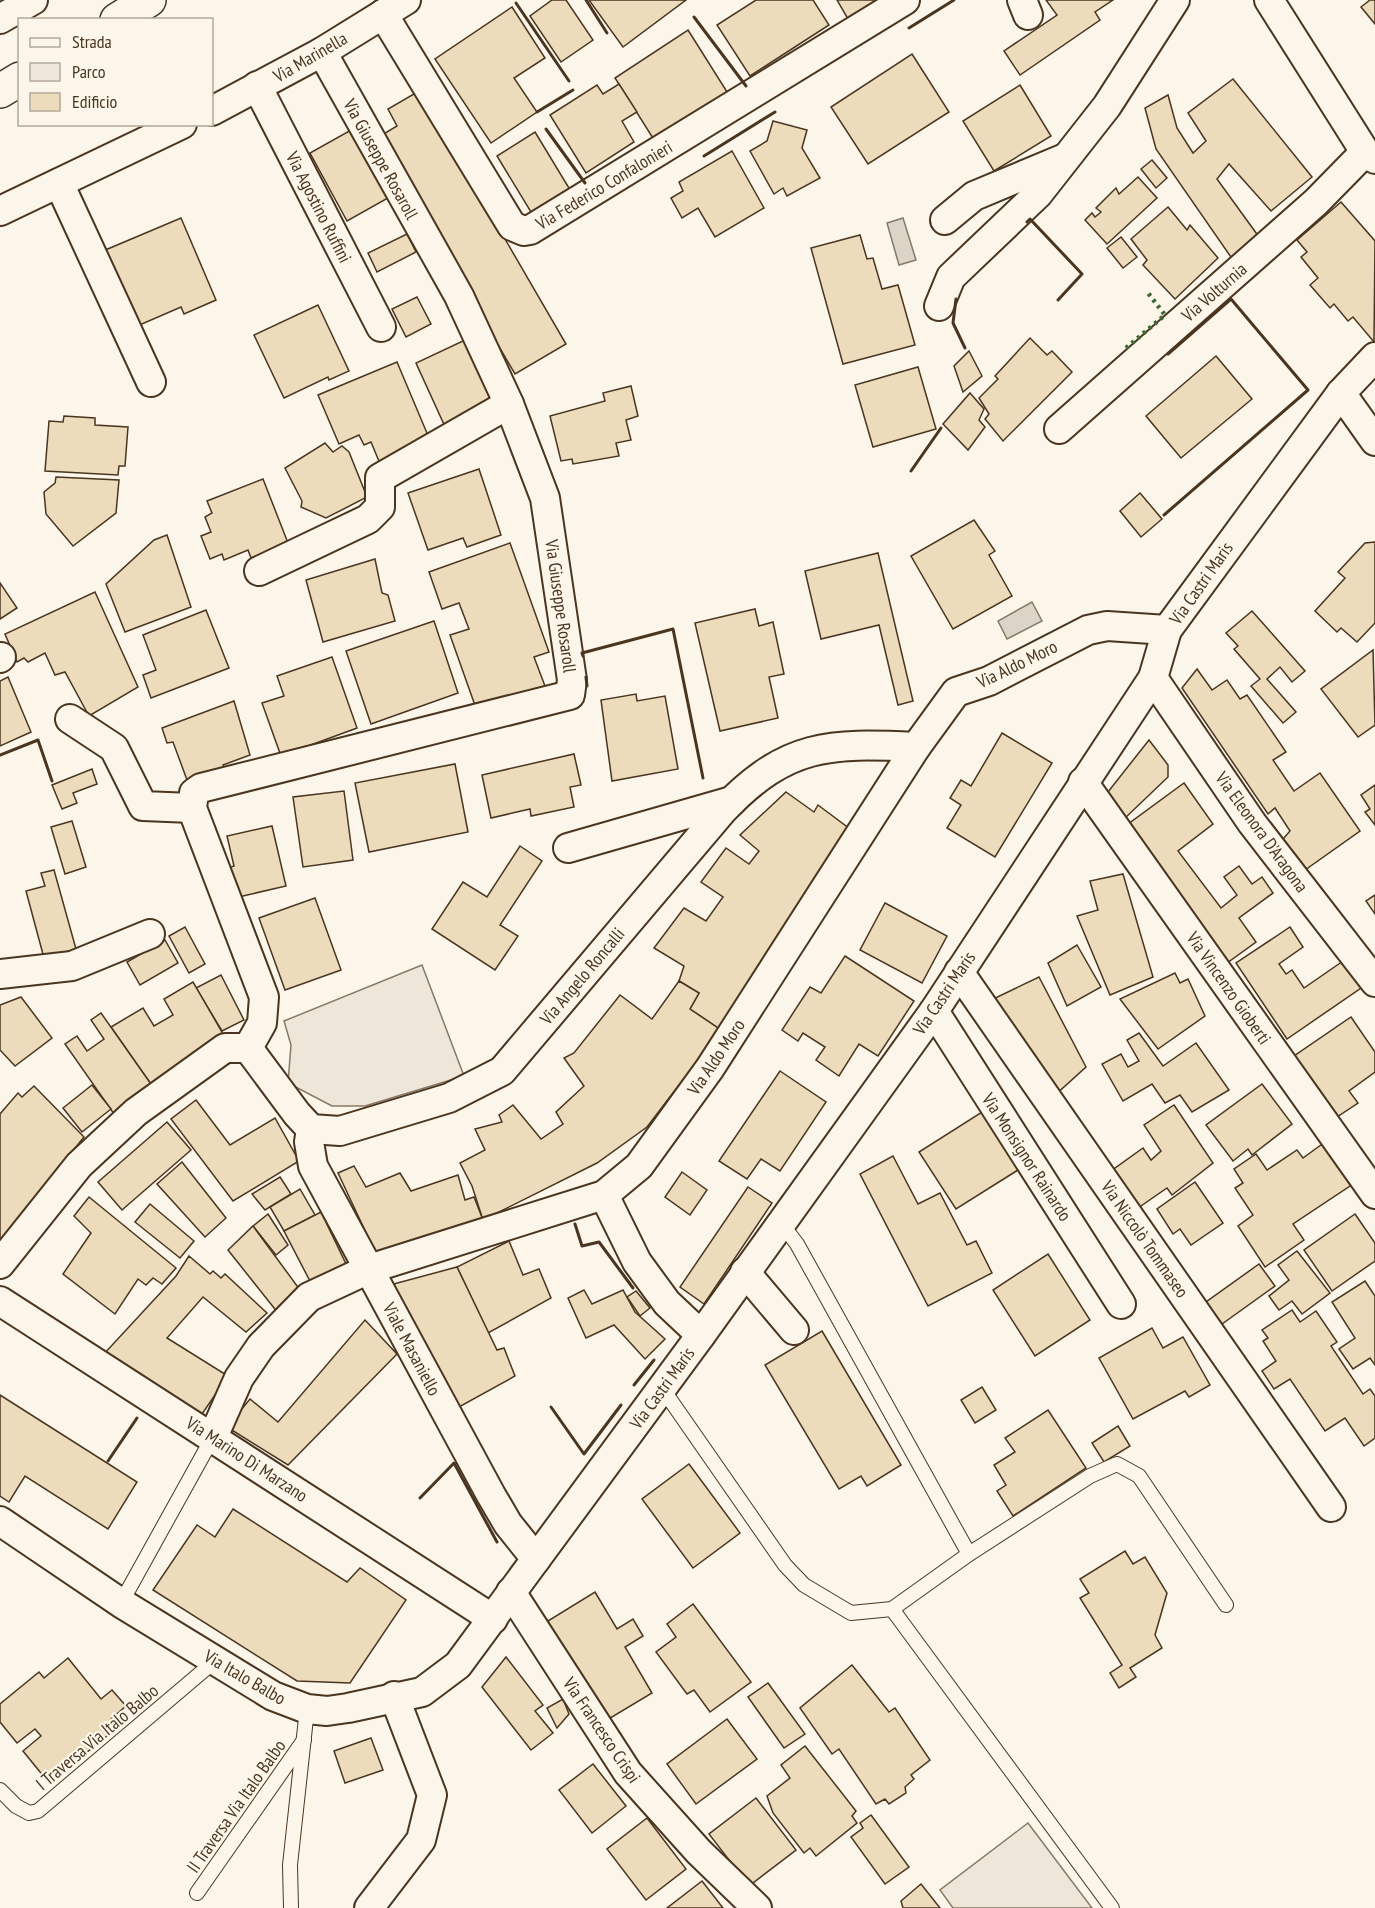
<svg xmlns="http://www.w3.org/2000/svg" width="1375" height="1908" font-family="'PT Sans Narrow',sans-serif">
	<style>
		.green { fill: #ede6d9; stroke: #887966; stroke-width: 1.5 }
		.water { fill: #dcd4c6; stroke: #887966; stroke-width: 1.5 }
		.building { fill: #ecdcbc; stroke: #4a3520; stroke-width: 1.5 }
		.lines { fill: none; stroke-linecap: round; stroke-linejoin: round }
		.service-casing { stroke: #4a3520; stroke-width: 16 }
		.minor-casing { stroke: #4a3520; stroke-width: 32 }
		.tertiary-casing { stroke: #4a3520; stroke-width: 36 }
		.service { stroke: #fbf6e9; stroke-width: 14 }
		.minor { stroke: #fbf6e9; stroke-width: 28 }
		.tertiary { stroke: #fbf6e9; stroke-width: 33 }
		.hedge { stroke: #436837; stroke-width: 4.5; stroke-dasharray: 3 4.5; stroke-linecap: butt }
		.wall { stroke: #4a3520; stroke-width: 3 }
		.labels { text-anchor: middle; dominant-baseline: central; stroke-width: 4.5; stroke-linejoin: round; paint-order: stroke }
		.street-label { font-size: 18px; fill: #4a3520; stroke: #fbf6e9 }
	</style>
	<rect width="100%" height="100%" fill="#fbf6e9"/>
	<g class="green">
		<polygon points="422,965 464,1076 365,1106 332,1106 288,1083 291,1045 284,1021"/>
		<polygon points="1028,1823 1092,1908 953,1908 940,1890"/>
	</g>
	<g class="water">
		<polygon points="903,218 916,260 899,265 887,223"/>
		<polygon points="1032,602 1042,621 1007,639 998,621"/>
	</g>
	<g class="building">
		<polygon points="552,0 566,0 593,40 561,62 530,16"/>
		<polygon points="589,0 686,0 623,47"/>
		<polygon points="756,0 813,0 829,25 750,76 717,25"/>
		<polygon points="837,0 880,0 848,19"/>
		<polygon points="1046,0 1113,0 1095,12 1100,20 1020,75 1004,51 1057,15"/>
		<polygon points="1370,0 1375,0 1375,24 1361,7"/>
		<polygon points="512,7 545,58 514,78 537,112 491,143 435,59"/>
		<polygon points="688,30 729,95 656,143 615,78"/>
		<polygon points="912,54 949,112 868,164 831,107"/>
		<polygon points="1233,79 1312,177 1271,211 1229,164 1217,179 1259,237 1233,260 1156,149 1145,108 1168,95 1177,128 1193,153 1206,141 1188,113"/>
		<polygon points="619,84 637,112 622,121 634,142 586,173 550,115 597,85 603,94"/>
		<polygon points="1020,85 1051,136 994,171 963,121"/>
		<polygon points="419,91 566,344 515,374 377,138 397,126 388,109"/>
		<polygon points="773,121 807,130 802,148 820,178 787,196 783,188 774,194 750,151 767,141"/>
		<polygon points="351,130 388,198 347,221 310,153"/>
		<polygon points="535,132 572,193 534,217 497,156"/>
		<polygon points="732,151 764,208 715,237 698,208 682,218 671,198 683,191 679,182"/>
		<polygon points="1152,160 1167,178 1156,188 1141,169"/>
		<polygon points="1138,177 1157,198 1107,244 1085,220 1092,213 1095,217 1101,212 1096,208 1116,188 1119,194"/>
		<polygon points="1341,202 1375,241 1374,342 1353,317 1348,321 1334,304 1330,308 1310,285 1318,278 1301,257 1307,252 1297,240"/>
		<polygon points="1168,207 1187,230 1190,225 1218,258 1175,299 1143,265 1147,260 1131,239"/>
		<polygon points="181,218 216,300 184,314 181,307 135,327 103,251"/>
		<polygon points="407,234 416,252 377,272 368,253"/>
		<polygon points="860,235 867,259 873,258 882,289 898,285 915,345 843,364 811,248"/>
		<polygon points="1121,237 1137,257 1123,268 1107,248"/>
		<polygon points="417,297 431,324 406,337 392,309"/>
		<polygon points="318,305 349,371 329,380 328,377 284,398 254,335"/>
		<polygon points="1030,338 1047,355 1052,351 1072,372 1003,441 985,419 989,414 979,398 998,379 995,376"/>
		<polygon points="465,340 496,408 447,431 416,363"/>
		<polygon points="969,351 982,376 963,392 954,366"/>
		<polygon points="1216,356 1252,399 1181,458 1146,416"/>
		<polygon points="397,362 432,445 381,466 371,442 364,445 359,435 339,444 318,395"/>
		<polygon points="918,367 936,429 873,447 855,385"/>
		<polygon points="631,386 638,416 626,420 631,440 616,443 619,456 573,464 572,459 561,461 550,416 605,401 603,393"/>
		<polygon points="970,393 984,409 979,420 985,427 968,450 943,424"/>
		<polygon points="64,416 95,418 95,425 128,427 125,466 119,466 118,475 45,471 49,421 63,422"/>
		<polygon points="325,443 333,452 342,446 349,452 367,497 326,518 301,507 302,501 285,468"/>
		<polygon points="479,469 501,535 467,547 463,538 428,550 408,493"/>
		<polygon points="56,477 119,480 116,513 73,546 46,514 44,492 55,483"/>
		<polygon points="263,479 288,543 251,558 248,550 224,560 222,554 210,559 201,536 211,532 205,517 212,513 207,501"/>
		<polygon points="1140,493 1162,519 1141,537 1120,511"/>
		<polygon points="974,520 995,551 989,555 1012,596 953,629 911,556"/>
		<polygon points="167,535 191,607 125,632 106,584 154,540"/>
		<polygon points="1375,542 1375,623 1357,642 1341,628 1337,632 1315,611 1345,578 1338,572 1365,543"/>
		<polygon points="510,543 549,652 534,657 545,686 477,711 450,635 469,629 459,603 442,609 429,572"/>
		<polygon points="878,553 913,701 898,705 879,625 821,639 805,571"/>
		<polygon points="375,559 382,593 388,595 395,621 323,642 306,580"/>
		<polygon points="0,583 17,608 0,619"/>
		<polygon points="95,592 138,687 89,716 65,672 55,675 45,653 28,662 24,658 17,662 5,634"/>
		<polygon points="755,609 759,626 773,622 784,674 769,677 778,718 720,731 695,623"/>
		<polygon points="206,610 229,668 151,698 143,675 156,670 143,635"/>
		<polygon points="1252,611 1305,671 1292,682 1280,667 1267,679 1296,712 1283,723 1251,686 1260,679 1234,649 1238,646 1226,633"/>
		<polygon points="434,621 458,693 371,724 346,651"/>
		<polygon points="1373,650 1375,725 1358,737 1321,689"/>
		<polygon points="332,657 357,728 281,756 262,703 284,696 277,676"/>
		<polygon points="1197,669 1212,690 1227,680 1240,699 1247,695 1286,752 1273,760 1294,791 1320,773 1360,831 1305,870 1283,839 1290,831 1275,808 1268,814 1182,688"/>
		<polygon points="8,677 31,732 0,746 0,681"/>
		<polygon points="636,694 637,701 665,696 678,769 612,781 601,700"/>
		<polygon points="234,701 250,755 223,765 226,777 190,788 173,742 167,743 162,728"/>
		<polygon points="1002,733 1052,763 995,857 947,828 961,805 950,798 961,780 971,786"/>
		<polygon points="1149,740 1168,765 1168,777 1123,820 1104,797"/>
		<polygon points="574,754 581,785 570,787 574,807 531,816 530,809 491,818 482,775"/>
		<polygon points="455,764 468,832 369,852 355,783"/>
		<polygon points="92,769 97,784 73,793 77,803 62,809 52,785"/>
		<polygon points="1184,783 1213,824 1178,851 1221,908 1237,895 1224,877 1239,866 1252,884 1262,877 1273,893 1239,918 1256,942 1227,963 1120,830"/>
		<polygon points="1375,785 1375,825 1365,812 1370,809 1361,795"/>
		<polygon points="344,791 353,860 303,867 293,797"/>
		<polygon points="786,792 814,812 818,805 854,832 721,1030 690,1009 699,993 679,981 684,966 654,948 684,908 706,921 723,897 701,882 726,848 749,864 759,851 740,835"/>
		<polygon points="72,821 86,867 65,874 51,827"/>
		<polygon points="272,826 286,886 234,898 228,868 234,866 227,836"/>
		<polygon points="520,846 542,861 500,925 518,936 495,970 432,929 463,882 487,897"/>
		<polygon points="54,870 76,949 44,958 26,891 45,886 41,873"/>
		<polygon points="1123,874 1153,977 1110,995 1077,916 1098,910 1090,881"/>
		<polygon points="1375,895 1375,914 1366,901"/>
		<polygon points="315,898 341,970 285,990 259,918"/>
		<polygon points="885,903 947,936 922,983 860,950"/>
		<polygon points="185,927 205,964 189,973 169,936"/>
		<polygon points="1290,927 1303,947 1279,964 1286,974 1292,970 1304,988 1346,959 1364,986 1287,1039 1236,963"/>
		<polygon points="165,940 178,963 140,985 127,962"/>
		<polygon points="1077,945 1101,987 1067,1006 1048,963"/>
		<polygon points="845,956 914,1001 878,1056 859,1044 839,1076 816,1060 825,1047 803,1033 798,1041 782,1030 810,987 821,993"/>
		<polygon points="1175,973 1180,983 1188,979 1205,1016 1158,1049 1120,999"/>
		<polygon points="221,975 244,1020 222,1031 196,988"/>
		<polygon points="1039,977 1086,1067 1055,1095 989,1001"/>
		<polygon points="679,981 699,993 690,1009 721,1030 647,1127 597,1163 483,1220 472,1186 460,1163 485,1150 475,1129 502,1122 499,1115 513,1105 541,1139 563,1124 556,1112 584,1086 564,1058 574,1053 620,995 652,1019"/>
		<polygon points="193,982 226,1039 153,1087 111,1027 143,1008 154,1026 173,1015 164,999"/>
		<polygon points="21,997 52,1038 15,1066 0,1050 0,1005"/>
		<polygon points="101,1013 153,1087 114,1114 65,1044 77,1036 87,1051 104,1039 91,1020"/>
		<polygon points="1351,1017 1375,1052 1375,1072 1349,1091 1358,1103 1337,1117 1294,1056"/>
		<polygon points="1139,1033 1163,1066 1196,1043 1229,1090 1192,1112 1180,1095 1165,1103 1152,1084 1123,1101 1102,1064 1121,1054 1128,1067 1139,1061 1127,1040"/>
		<polygon points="780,1071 826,1102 780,1171 761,1159 747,1179 719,1161"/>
		<polygon points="1262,1084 1292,1124 1252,1155 1248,1149 1233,1161 1206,1125"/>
		<polygon points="92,1085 111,1109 82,1132 63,1108"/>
		<polygon points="34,1086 84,1137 0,1241 0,1114 18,1093 22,1097"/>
		<polygon points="196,1100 230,1145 275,1118 299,1161 233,1201 171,1119"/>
		<polygon points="1174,1105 1213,1163 1172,1195 1167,1188 1138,1208 1111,1171 1143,1148 1151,1160 1161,1151 1144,1125"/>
		<polygon points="982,1112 1018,1170 956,1209 919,1152"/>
		<polygon points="167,1122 191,1150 122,1210 98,1182"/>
		<polygon points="1325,1142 1353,1184 1293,1224 1304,1240 1265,1267 1238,1226 1253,1215 1235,1188 1243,1183 1234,1169 1256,1154 1267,1170 1297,1150 1303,1158"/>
		<polygon points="893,1156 918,1204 940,1193 967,1245 976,1241 992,1273 928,1306 860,1174"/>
		<polygon points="182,1162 226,1218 205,1237 157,1184"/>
		<polygon points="354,1166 366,1187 400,1173 411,1191 458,1175 465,1200 474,1197 483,1220 376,1254 338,1173"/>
		<polygon points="682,1172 707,1190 690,1215 665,1197"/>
		<polygon points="280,1177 291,1194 265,1210 252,1194"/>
		<polygon points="1195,1182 1223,1223 1191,1245 1180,1229 1173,1234 1157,1209"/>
		<polygon points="748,1187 772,1203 704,1304 680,1287"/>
		<polygon points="300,1189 315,1215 284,1231 270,1207"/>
		<polygon points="89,1197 176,1268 162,1284 153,1278 146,1285 138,1279 115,1314 63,1274 91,1233 74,1216"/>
		<polygon points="150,1204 194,1241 180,1258 135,1222"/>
		<polygon points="321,1212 347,1266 312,1285 284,1231"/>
		<polygon points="268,1214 288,1245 276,1255 253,1226"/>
		<polygon points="1355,1214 1375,1243 1375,1261 1332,1291 1304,1250"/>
		<polygon points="253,1226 303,1294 278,1313 228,1250"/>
		<polygon points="509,1241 523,1275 539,1269 551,1298 488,1333 457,1267"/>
		<polygon points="1297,1251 1330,1293 1302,1314 1292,1301 1279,1310 1269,1296 1289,1280 1278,1265"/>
		<polygon points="1048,1254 1090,1320 1035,1356 993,1290"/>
		<polygon points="189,1256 210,1274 213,1271 221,1278 225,1274 267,1313 246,1332 203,1297 167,1338 228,1376 200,1417 102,1356 176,1276"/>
		<polygon points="1259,1264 1275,1286 1222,1324 1206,1302"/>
		<polygon points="457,1267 497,1350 504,1348 515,1376 459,1407 390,1285"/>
		<polygon points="1365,1281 1375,1296 1375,1365 1370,1358 1353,1369 1339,1349 1355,1338 1332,1302"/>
		<polygon points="584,1290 592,1304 623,1290 635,1312 665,1339 645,1359 614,1325 586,1338 568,1298"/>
		<polygon points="636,1291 650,1308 640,1316 627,1297"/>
		<polygon points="1292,1310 1300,1322 1316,1311 1337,1342 1331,1346 1363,1394 1370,1389 1375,1396 1375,1438 1364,1446 1345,1418 1325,1431 1290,1379 1274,1389 1262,1371 1276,1361 1263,1341 1268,1338 1262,1330"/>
		<polygon points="365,1320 397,1354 288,1465 227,1427 250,1399 278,1422"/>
		<polygon points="1152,1328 1163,1348 1183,1337 1210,1385 1189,1397 1185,1391 1133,1419 1099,1358"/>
		<polygon points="822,1331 901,1465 867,1486 861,1476 839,1489 765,1365"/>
		<polygon points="982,1387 996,1410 975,1423 961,1400"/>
		<polygon points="0,1395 137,1482 108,1529 25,1476 9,1502 0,1496"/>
		<polygon points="1048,1410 1086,1468 1013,1516 997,1491 1006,1485 994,1465 1015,1452 1005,1438"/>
		<polygon points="1118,1426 1130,1446 1104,1462 1092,1443"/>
		<polygon points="689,1464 740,1533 693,1568 642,1499"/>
		<polygon points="233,1509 347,1582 360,1568 406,1600 350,1683 297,1681 153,1590 197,1525 215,1537"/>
		<polygon points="1125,1551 1133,1564 1145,1557 1167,1593 1155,1635 1162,1648 1130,1668 1136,1677 1119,1688 1110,1673 1122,1665 1080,1598 1089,1593 1080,1579"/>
		<polygon points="595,1592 617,1629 633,1619 643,1636 625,1647 652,1693 602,1723 543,1624"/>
		<polygon points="693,1604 751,1682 710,1712 694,1690 687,1694 656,1652 676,1637 667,1624"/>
		<polygon points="506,1657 543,1705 535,1711 553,1733 531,1750 482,1687"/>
		<polygon points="68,1658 101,1699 112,1690 126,1706 111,1719 118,1727 49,1783 23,1751 41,1736 35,1729 17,1743 0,1722 0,1704 39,1672 44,1678"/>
		<polygon points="852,1665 889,1712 895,1708 930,1760 911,1775 914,1779 905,1787 906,1793 889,1804 885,1799 876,1804 839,1749 832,1754 800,1708"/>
		<polygon points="768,1683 805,1734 784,1748 748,1697"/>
		<polygon points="563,1699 569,1714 557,1728 547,1708"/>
		<polygon points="727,1719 757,1759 696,1804 667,1764"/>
		<polygon points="371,1738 383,1770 345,1783 334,1751"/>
		<polygon points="805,1746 856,1811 852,1816 857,1823 816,1856 810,1848 804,1853 773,1813 767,1796 790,1778 781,1765"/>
		<polygon points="593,1764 626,1806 592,1833 559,1790"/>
		<polygon points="756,1798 796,1850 749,1886 709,1834"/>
		<polygon points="871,1815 909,1867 885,1884 851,1837 863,1828 860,1823"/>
		<polygon points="647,1818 686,1869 646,1900 607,1849"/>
		<polygon points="702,1881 723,1908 667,1908"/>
		<polygon points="921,1884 940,1908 903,1908 901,1901"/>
	</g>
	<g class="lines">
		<defs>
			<g id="service">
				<polyline points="781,1223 797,1244 969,1554"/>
				<polyline points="662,1388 785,1565 804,1585 851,1613 892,1609 969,1554 1090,1476 1117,1464 1139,1476 1226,1605"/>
				<polyline points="121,1603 213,1437"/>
				<polyline points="892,1609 1112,1908"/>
				<polyline points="0,1790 16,1806 29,1813 38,1811 216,1660"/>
				<polyline points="197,1893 304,1740"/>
				<polyline points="291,1908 290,1865 307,1709"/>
			</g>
			<g id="minor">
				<polyline points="1022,0 1028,15"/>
				<polyline points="1269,0 1365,152 1375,159"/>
				<polyline points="383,14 512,226 524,231 530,230 905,0"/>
				<polyline points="0,19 33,0"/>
				<polyline points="257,86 381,327"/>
				<polyline points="212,111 322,52 406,0"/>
				<polyline points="59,183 151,382"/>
				<polyline points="0,211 182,124"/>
				<polyline points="945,220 974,196 1065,158"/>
				<polyline points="939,306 951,277 1038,194 1107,106 1175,0"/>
				<polyline points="1341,393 1375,441"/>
				<polyline points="1059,429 1316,202 1365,152"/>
				<polyline points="259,571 368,519 380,507 380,478 509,404"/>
				<polyline points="0,658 1,657"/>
				<polyline points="1153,678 1252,823 1375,982"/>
				<polyline points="70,719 114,748 143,806 192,808"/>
				<polyline points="1083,782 1375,1194"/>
				<polyline points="568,848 732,801"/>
				<polyline points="959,972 1331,1507"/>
				<polyline points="0,974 72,966 150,934"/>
				<polyline points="934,1011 1121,1304"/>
				<polyline points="248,1048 262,1023 264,997 192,808 194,793 201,788 570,695 572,680 545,498 509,404 459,296 322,52"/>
				<path d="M 248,1048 L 297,1114 L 311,1129 L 340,1131 L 449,1098 L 502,1071 L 723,810 C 787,743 829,743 916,747"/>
				<polyline points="311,1129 309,1142 313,1166 491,1495 508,1524 536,1559"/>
				<polyline points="604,1195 637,1262 667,1303 701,1335"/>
				<polyline points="0,1264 79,1165 136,1112 225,1048 248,1048"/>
				<polyline points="745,1272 794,1330"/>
				<polyline points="0,1301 493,1619"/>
				<polyline points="213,1437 239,1378 261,1346 309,1297 369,1269 604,1195 639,1166 710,1068 916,747 956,692 989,681 1088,630 1107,626 1167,630"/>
				<polyline points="0,1521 121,1603 273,1696 307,1709 327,1711 348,1708 422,1692 458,1665 701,1335 934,1011 1153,678 1167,630 1341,393 1375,357"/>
				<polyline points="511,1592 628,1773 699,1852 757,1908"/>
				<polyline points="369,1908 421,1840 432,1795 394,1696"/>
			</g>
			<g id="tertiary">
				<polyline points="117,20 149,0"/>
				<polyline points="0,91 20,79"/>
			</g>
		</defs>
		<use href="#service" class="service-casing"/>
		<use href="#minor" class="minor-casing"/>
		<use href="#tertiary" class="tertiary-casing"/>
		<use href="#service" class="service"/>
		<use href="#minor" class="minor"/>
		<use href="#tertiary" class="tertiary"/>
		<polyline class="hedge" points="1126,348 1165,315 1148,293"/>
		<g class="wall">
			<polyline points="586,0 607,33"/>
			<polyline points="516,3 569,81"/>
			<polyline points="694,17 746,86"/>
			<polyline points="909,28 954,0"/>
			<polyline points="537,112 573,90"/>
			<polyline points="546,129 585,183"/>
			<polyline points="704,156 775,112"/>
			<polyline points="1027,222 1030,219 1082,274 1058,300"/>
			<polyline points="956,299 953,323 965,348"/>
			<polyline points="911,471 941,428"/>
			<polyline points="1164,515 1308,390 1231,299 1168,354"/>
			<polyline points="583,656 582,653 673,629 703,778"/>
			<polyline points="586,677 587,686"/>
			<polyline points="0,755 38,740 52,781"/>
			<polyline points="575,1224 582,1246 599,1242 633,1288"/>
			<polyline points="634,1385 654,1360"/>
			<polyline points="551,1407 584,1454 621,1405"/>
			<polyline points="108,1461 137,1418"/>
			<polyline points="420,1498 454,1463 497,1542"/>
		</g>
	</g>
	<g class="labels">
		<g class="street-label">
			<text transform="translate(310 57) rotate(-30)">Via Marinella</text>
			<text transform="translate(381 159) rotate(61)">Via Giuseppe Rosaroll</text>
			<text transform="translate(604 185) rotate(-31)">Via Federico Confalonieri</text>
			<text transform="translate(319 207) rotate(63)">Via Agostino Ruffini</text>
			<text transform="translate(1214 292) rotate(-41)">Via Volturnia</text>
			<text transform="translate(1201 583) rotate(-55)">Via Castri Maris</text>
			<text transform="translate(561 606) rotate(82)">Via Giuseppe Rosaroll</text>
			<text transform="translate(1017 664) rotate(-26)">Via Aldo Moro</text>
			<text transform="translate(1262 832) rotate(54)">Via Eleonora D'Aragona</text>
			<text transform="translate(582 976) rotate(-50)">Via Angelo Roncalli</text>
			<text transform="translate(1229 988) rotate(55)">Via Vincenzo Gioberti</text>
			<text transform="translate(944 993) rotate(-56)">Via Castri Maris</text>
			<text transform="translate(716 1057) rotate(-56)">Via Aldo Moro</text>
			<text transform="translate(1027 1157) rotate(57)">Via Monsignor Rainardo</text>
			<text transform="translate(1145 1239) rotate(55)">Via Niccolò Tommaseo</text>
			<text transform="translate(412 1349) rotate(62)">Viale Masaniello</text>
			<text transform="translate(662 1388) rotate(-54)">Via Castri Maris</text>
			<text transform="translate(247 1459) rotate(33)">Via Marino Di Marzano</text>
			<text transform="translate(245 1677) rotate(30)">Via Italo Balbo</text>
			<text transform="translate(602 1730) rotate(56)">Via Francesco Crispi</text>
			<text transform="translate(97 1737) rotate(-40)">I Traversa Via Italo Balbo</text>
			<text transform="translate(236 1806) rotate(-55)">II Traversa Via Italo Balbo</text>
		</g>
	</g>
	<rect x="18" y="18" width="195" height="108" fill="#fbf6e9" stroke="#b4a999" stroke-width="1.5"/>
	<rect x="30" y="38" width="30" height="9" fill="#fbf6e9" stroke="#b4a999" stroke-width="1.5"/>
	<text x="72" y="48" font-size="18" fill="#4a3520">Strada</text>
	<rect x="30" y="63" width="30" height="18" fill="#ede6d9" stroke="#b4a999" stroke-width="1.5"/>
	<text x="72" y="78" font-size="18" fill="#4a3520">Parco</text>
	<rect x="30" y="93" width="30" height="18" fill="#ecdcbc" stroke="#b4a999" stroke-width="1.5"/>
	<text x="72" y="108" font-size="18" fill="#4a3520">Edificio</text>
</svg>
